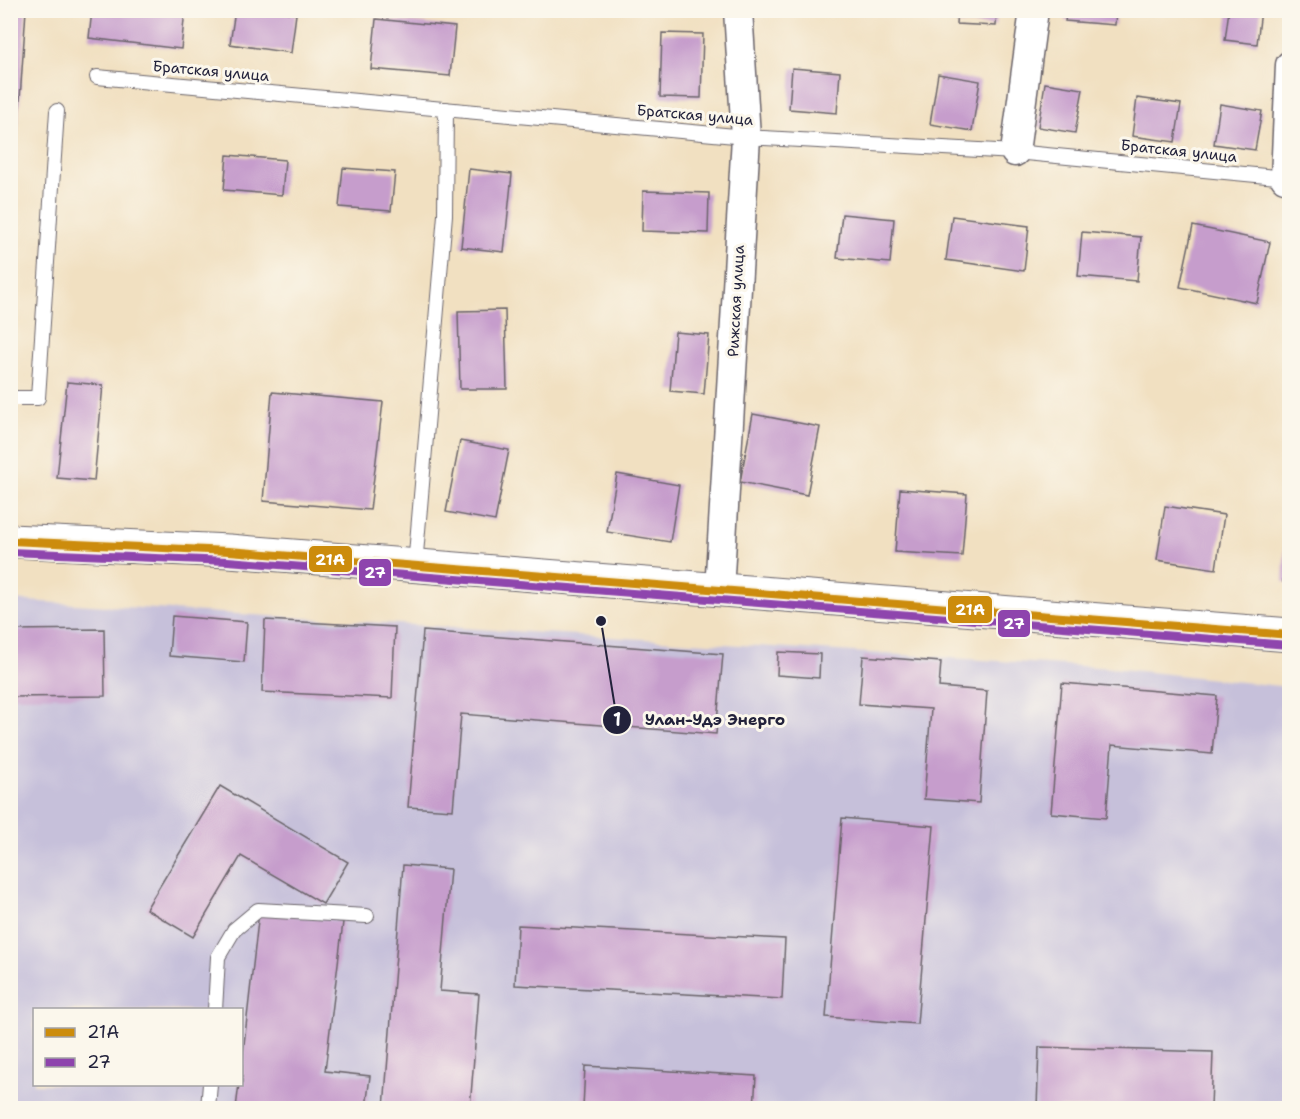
<svg xmlns="http://www.w3.org/2000/svg" width="1300" height="1119" font-family="'Shantell Sans',sans-serif">
	<style>
		.industrial { fill: #c6c0da; fill-rule: evenodd }
		.building { fill: #c69dcc }
		.lines { fill: none; stroke-linecap: round; stroke-linejoin: round }
		.service-casing { stroke: #6a646a; stroke-width: 16 }
		.minor-casing { stroke: #6a646a; stroke-width: 31 }
		.secondary-casing { stroke: #6a646a; stroke-width: 35 }
		.service { stroke: #fff; stroke-width: 14 }
		.minor { stroke: #fff; stroke-width: 28 }
		.secondary { stroke: #fff; stroke-width: 33 }
		.bus-1-casing { stroke: #fbf7ec; stroke-width: 12 }
		.bus-2-casing { stroke: #fbf7ec; stroke-width: 12 }
		.bus-1 { stroke: #cc8c0c; stroke-width: 8 }
		.bus-2 { stroke: #8e44ad; stroke-width: 8 }
		.labels { text-anchor: middle; dominant-baseline: central; stroke-width: 6; stroke-linejoin: round; paint-order: stroke }
		.street-label { font-size: 15px; fill: #22223b; stroke: #fbf7ec }
		.leader { fill: none; stroke: #22223b; stroke-width: 2 }
		.callout-dot { fill: #22223b; stroke: #fbf7ec; stroke-width: 2 }
		.mark-label { font-size: 18px; text-anchor: middle; font-weight: bold; fill: #fff }
		.callout-label { font-size: 16px; text-anchor: middle; font-weight: bold; fill: #22223b; stroke: #fbf7ec; stroke-width: 6; stroke-linejoin: round; paint-order: stroke }
		.line-badge { stroke: #fbf7ec; stroke-width: 2 }
		.badge-label { font-size: 16px; text-anchor: middle; font-weight: bold; fill: #fff }
	</style>
	<rect width="100%" height="100%" fill="#fbf7ec"/>
	<filter id="ink" filterUnits="userSpaceOnUse"><feTurbulence type="fractalNoise" baseFrequency=".0167" numOctaves="2"/><feDisplacementMap in="SourceGraphic" scale="12" xChannelSelector="R" yChannelSelector="G"/><feConvolveMatrix kernelMatrix="1 2 1 2 8 2 1 2 1" color-interpolation-filters="sRGB"/></filter>
	<filter id="wash" filterUnits="userSpaceOnUse"><feTurbulence type="fractalNoise" baseFrequency=".008" numOctaves="4" result="noise"/><feDisplacementMap in="SourceGraphic" scale="24" xChannelSelector="R" yChannelSelector="G"/><feGaussianBlur stdDeviation="1.35" result="paint"/><feColorMatrix in="noise" values="0 0 0 0 0 0 0 0 0 0 0 0 0 0 0 0 0 1.4 0 .05"/><feComposite in="paint" operator="in"/></filter>
	<g filter="url(#wash)">
		<rect width="100%" height="100%" fill="#f1e0c1"/>
		<path class="industrial" d="M 10,600 L 1112,668 L 1289,687 L 1289,1108 L 11,1108 ZM 34,1010 L 242,1010 L 242,1084 L 34,1084 Z"/>
		<g id="blocks">
			<g class="building">
				<polygon points="10,10 26,10 12,218 10,218"/>
				<polygon points="92,10 185,10 181,49 89,38"/>
				<polygon points="235,10 273,10 296,14 291,53 230,44"/>
				<polygon points="767,10 824,10 824,14 767,13"/>
				<polygon points="957,10 997,10 996,26 956,24"/>
				<polygon points="1067,10 1116,10 1115,25 1065,21"/>
				<polygon points="1229,10 1261,10 1257,44 1225,40"/>
				<polygon points="376,19 455,27 450,76 371,69"/>
				<polygon points="662,33 703,34 701,98 660,97"/>
				<polygon points="792,68 840,72 837,113 789,109"/>
				<polygon points="938,74 980,81 972,131 930,124"/>
				<polygon points="1045,83 1083,89 1075,133 1038,127"/>
				<polygon points="1137,98 1181,104 1175,142 1132,136"/>
				<polygon points="1220,104 1262,111 1255,150 1214,144"/>
				<polygon points="227,155 285,160 282,195 224,190"/>
				<polygon points="343,168 395,172 391,211 339,207"/>
				<polygon points="469,169 512,174 504,252 461,247"/>
				<polygon points="643,191 709,193 708,233 642,231"/>
				<polygon points="842,214 894,219 890,263 837,258"/>
				<polygon points="952,216 1029,226 1024,271 946,260"/>
				<polygon points="1193,226 1270,242 1257,303 1180,287"/>
				<polygon points="1082,232 1141,237 1137,281 1078,276"/>
				<polygon points="505,310 507,389 460,389 458,311"/>
				<polygon points="675,332 709,335 704,394 670,391"/>
				<polygon points="67,382 103,385 94,481 57,478"/>
				<polygon points="272,392 383,402 370,510 263,501"/>
				<polygon points="753,414 820,427 807,495 740,482"/>
				<polygon points="460,441 509,450 495,521 446,512"/>
				<polygon points="617,474 679,485 670,542 607,532"/>
				<polygon points="900,489 967,494 962,556 895,552"/>
				<polygon points="1165,506 1224,515 1216,569 1157,560"/>
				<polygon points="1286,530 1290,530 1290,582 1283,582"/>
				<polygon points="172,616 247,622 244,662 169,656"/>
				<polygon points="265,620 395,627 392,698 262,692"/>
				<polygon points="104,629 105,696 10,697 10,630"/>
				<polygon points="423,631 723,654 716,734 461,714 453,810 408,807"/>
				<polygon points="778,652 820,654 819,678 777,675"/>
				<polygon points="863,656 941,662 939,687 987,691 979,803 924,799 931,709 859,704"/>
				<polygon points="1062,683 1217,696 1212,754 1112,745 1106,818 1051,813"/>
				<polygon points="220,786 348,862 323,904 241,856 193,937 146,909"/>
				<polygon points="842,818 934,826 917,1024 826,1017"/>
				<polygon points="403,865 450,869 440,991 479,994 470,1108 384,1108"/>
				<polygon points="259,912 343,922 325,1071 370,1076 366,1108 236,1108 239,1084 242,1084 242,1062"/>
				<polygon points="518,925 785,939 782,999 515,985"/>
				<polygon points="1039,1047 1213,1052 1211,1108 1037,1108"/>
				<polygon points="585,1066 756,1076 754,1108 583,1108"/>
			</g>
		</g>
	</g>
	<g filter="url(#ink)">
		<use href="#blocks" fill-opacity="0" stroke="#6a646a" stroke-width="1.5"/>
		<g class="lines">
			<defs>
				<g id="service">
					<polyline points="97,77 746,137 1015,152 1287,178"/>
					<polyline points="10,398 38,398 57,111"/>
					<polyline points="415,566 445,215 446,109"/>
					<polyline points="215,1010 218,957 234,930 258,910 367,916"/>
					<polyline points="208,1108 210,1084"/>
				</g>
				<g id="minor">
					<polyline points="1015,152 1034,10"/>
					<polyline points="1285,178 1290,65"/>
					<polyline points="719,591 746,137 738,10"/>
				</g>
				<polyline id="secondary" points="10,541 229,551 1290,635"/>
			</defs>
			<use href="#service" class="service-casing"/>
			<use href="#minor" class="minor-casing"/>
			<use href="#secondary" class="secondary-casing"/>
			<use href="#service" class="service"/>
			<use href="#minor" class="minor"/>
			<use href="#secondary" class="secondary"/>
			<defs>
				<polyline id="bus-1" points="10,541 229,551 1290,635"/>
				<polyline id="bus-2" points="10,552 228,561 1289,645"/>
			</defs>
			<use href="#bus-1" class="bus-1-casing"/>
			<use href="#bus-2" class="bus-2-casing"/>
			<use href="#bus-1" class="bus-1"/>
			<use href="#bus-2" class="bus-2"/>
		</g>
	</g>
	<g class="labels">
		<g class="street-label">
			<text transform="translate(211 71) rotate(5)">Братская улица</text>
			<text transform="translate(695 115) rotate(5)">Братская улица</text>
			<text transform="translate(1179 151) rotate(6)">Братская улица</text>
			<text transform="translate(736 301) rotate(-87)">Рижская улица</text>
		</g>
	</g>
	<path class="leader" d="M601 621L617 720"/>
	<g class="callout-dot">
		<circle cx="601" cy="621" r="6"/>
		<circle cx="617" cy="720" r="15"/>
	</g>
	<g class="mark-label">
		<text x="617" y="726">1</text>
	</g>
	<g class="callout-label">
		<text x="715" y="725">Улан-Удэ Энерго</text>
	</g>
	<g class="line-badge">
		<rect x="308" y="545" width="45" height="28" rx="6" fill="#cc8c0c"/>
		<rect x="358" y="558" width="34" height="29" rx="6" fill="#8e44ad"/>
		<rect x="947" y="595" width="46" height="29" rx="6" fill="#cc8c0c"/>
		<rect x="997" y="609" width="34" height="29" rx="6" fill="#8e44ad"/>
	</g>
	<g class="badge-label">
		<text x="330" y="565">21А</text>
		<text x="375" y="578">27</text>
		<text x="970" y="615">21А</text>
		<text x="1014" y="629">27</text>
	</g>
	<rect width="1300" height="1119" fill="none" stroke="#fbf7ec" stroke-width="36"/>
	<rect x="33" y="1008" width="210" height="78" fill="#fbf7ec" stroke="#a4a2a5" stroke-width="1.5"/>
	<rect x="45" y="1028" width="30" height="9" fill="#cc8c0c" stroke="#a4a2a5" stroke-width="1.5"/>
	<text x="87" y="1038" font-size="18" fill="#22223b">21А</text>
	<rect x="45" y="1058" width="30" height="9" fill="#8e44ad" stroke="#a4a2a5" stroke-width="1.5"/>
	<text x="87" y="1068" font-size="18" fill="#22223b">27</text>
</svg>
